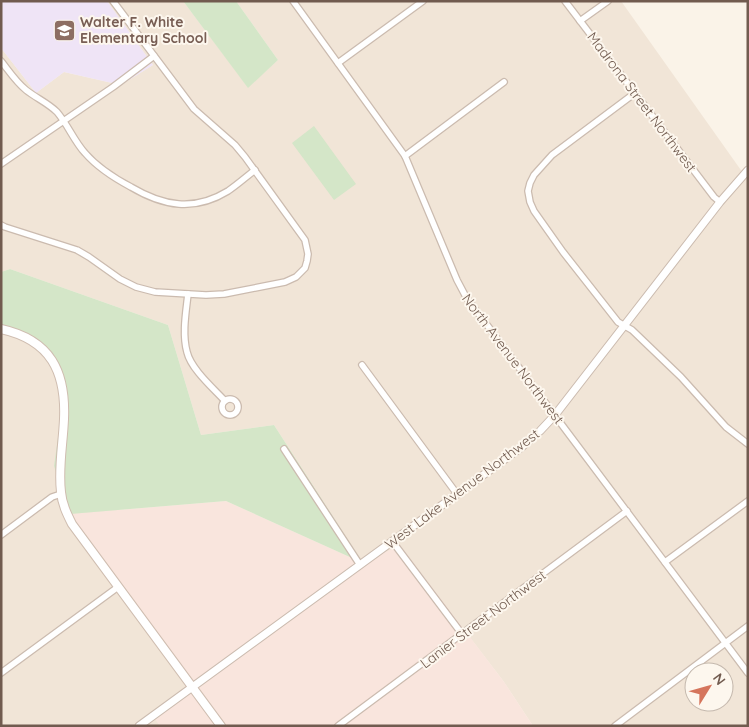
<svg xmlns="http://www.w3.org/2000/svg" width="749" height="727" font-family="Quicksand,sans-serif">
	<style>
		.residential { fill: #f1e5d7; fill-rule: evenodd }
		.commercial { fill: #f9e5dd }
		.education { fill: #efe4f6 }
		.green { fill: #d4e6c8 }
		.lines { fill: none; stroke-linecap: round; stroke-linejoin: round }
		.minor-casing { stroke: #cbbbaf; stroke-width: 8 }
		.tertiary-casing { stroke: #cbbbaf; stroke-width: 9 }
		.secondary-casing { stroke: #cfbdb0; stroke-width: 10 }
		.minor { stroke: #fff; stroke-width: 5.5 }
		.tertiary { stroke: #fff; stroke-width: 7 }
		.secondary { stroke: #fff; stroke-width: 8 }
		.labels { text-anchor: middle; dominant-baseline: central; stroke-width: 4; stroke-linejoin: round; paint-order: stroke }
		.education-label { font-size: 14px; font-weight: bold; fill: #785e54; stroke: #fdf7ee; text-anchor: start }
		.street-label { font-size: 14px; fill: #715b4f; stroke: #fdf7ee }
	</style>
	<rect width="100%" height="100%" fill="#faf3e8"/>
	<g class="residential">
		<path d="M 107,1 L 183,1 L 248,87 L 278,60 L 236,1 L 621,1 L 743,173 L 748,168 L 748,726 L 533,726 L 504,682 L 400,546 L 363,563 L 274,425 L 201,435 L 168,325 L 10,269 L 1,272 L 1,48 L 36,93 L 64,72 L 121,85 L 153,65 ZM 694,672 L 724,672 L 724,702 L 694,702 Z"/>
		<polygon points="1,331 15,335 47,351 193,683 156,719 160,726 1,726"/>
	</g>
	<polygon class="commercial" points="226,501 363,563 400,545 504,682 533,726 160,726 155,719 193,683 70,514"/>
	<polygon class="education" points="1,1 107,1 153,65 121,85 64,72 36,93 1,48"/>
	<g class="green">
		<polygon points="183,1 236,1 278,60 248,88"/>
		<polygon points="314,126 356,184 334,200 292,143"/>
		<polygon points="10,269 168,325 201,435 274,425 363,563 226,501 70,514 54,466 65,388 47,351 15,335 1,331 1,272"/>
	</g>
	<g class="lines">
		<defs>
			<g id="minor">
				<polyline points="293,1 405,156 457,280 466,297 748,673"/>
				<polyline points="565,1 714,197 720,202"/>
				<polyline points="580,21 608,1"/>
				<path d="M 1,61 C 9,71 16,82 26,90 C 36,98 48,103 57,112 C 68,125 74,141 85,153 C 98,168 114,178 131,187 C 163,206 194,212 228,191 C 237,185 246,177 255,170"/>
				<polyline points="338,63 423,1"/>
				<polyline points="635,93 552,155 534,175 530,183 528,191 530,202 534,211 563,252 618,322 632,330 681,377 726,427 748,444"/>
				<polyline points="405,156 504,82"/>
				<polyline points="1,164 113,87 154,56"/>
				<polyline points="1,225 5,227 77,250 89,257 120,279 136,287 155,292 206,295 224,294 285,282 296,277 305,268 307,261 308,254 305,240 245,157 235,145 194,109 113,1"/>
				<path d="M 188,294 C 186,312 182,334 187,352 C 191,369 213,388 225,401"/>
				<polyline points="362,365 457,494"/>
				<circle cx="230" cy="407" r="8"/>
				<polyline points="284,449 360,565"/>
				<polyline points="1,535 52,497 61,494"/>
				<polyline points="392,541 462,634"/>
				<polyline points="665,562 748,501"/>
				<polyline points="1,673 118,587"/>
				<polyline points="338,726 627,511"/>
				<polyline points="615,726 748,626"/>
			</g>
			<polyline id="tertiary" points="139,726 523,446 540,431 555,415 720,202 748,170"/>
			<path id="secondary" d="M 1,329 C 51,340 66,372 64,419 C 63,444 58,468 61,492 C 62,504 67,514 72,524 L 221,726"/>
		</defs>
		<use href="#minor" class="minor-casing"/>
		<use href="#tertiary" class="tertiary-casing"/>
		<use href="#secondary" class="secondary-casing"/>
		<use href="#minor" class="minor"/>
		<use href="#tertiary" class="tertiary"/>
		<use href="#secondary" class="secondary"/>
	</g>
	<defs>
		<symbol id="school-square" viewBox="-11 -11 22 22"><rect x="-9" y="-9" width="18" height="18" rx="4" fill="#8d6e63" stroke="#fdf7ee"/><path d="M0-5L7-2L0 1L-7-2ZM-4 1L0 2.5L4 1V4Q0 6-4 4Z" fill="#fff"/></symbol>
	</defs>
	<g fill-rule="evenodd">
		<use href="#school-square" x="52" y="18" width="25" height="25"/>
	</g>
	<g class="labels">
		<g class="education-label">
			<text x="80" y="22">Walter F. White<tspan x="80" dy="16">Elementary School</tspan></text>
		</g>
		<g class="street-label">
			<text transform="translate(642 102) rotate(53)">Madrona Street Northwest</text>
			<text transform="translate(513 359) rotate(53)">North Avenue Northwest</text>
			<text transform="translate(462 489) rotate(-37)">West Lake Avenue Northwest</text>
			<text transform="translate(483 619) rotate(-37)">Lanier Street Northwest</text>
		</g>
	</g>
	<rect width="749" height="727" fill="none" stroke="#715b4f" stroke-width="5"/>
	<g transform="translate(709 687) rotate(53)"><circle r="24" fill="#fdf7ee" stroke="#c5b9ae"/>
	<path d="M0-4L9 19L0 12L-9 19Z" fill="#d5755c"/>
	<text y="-8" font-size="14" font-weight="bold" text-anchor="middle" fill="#715b4f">N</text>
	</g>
</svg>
